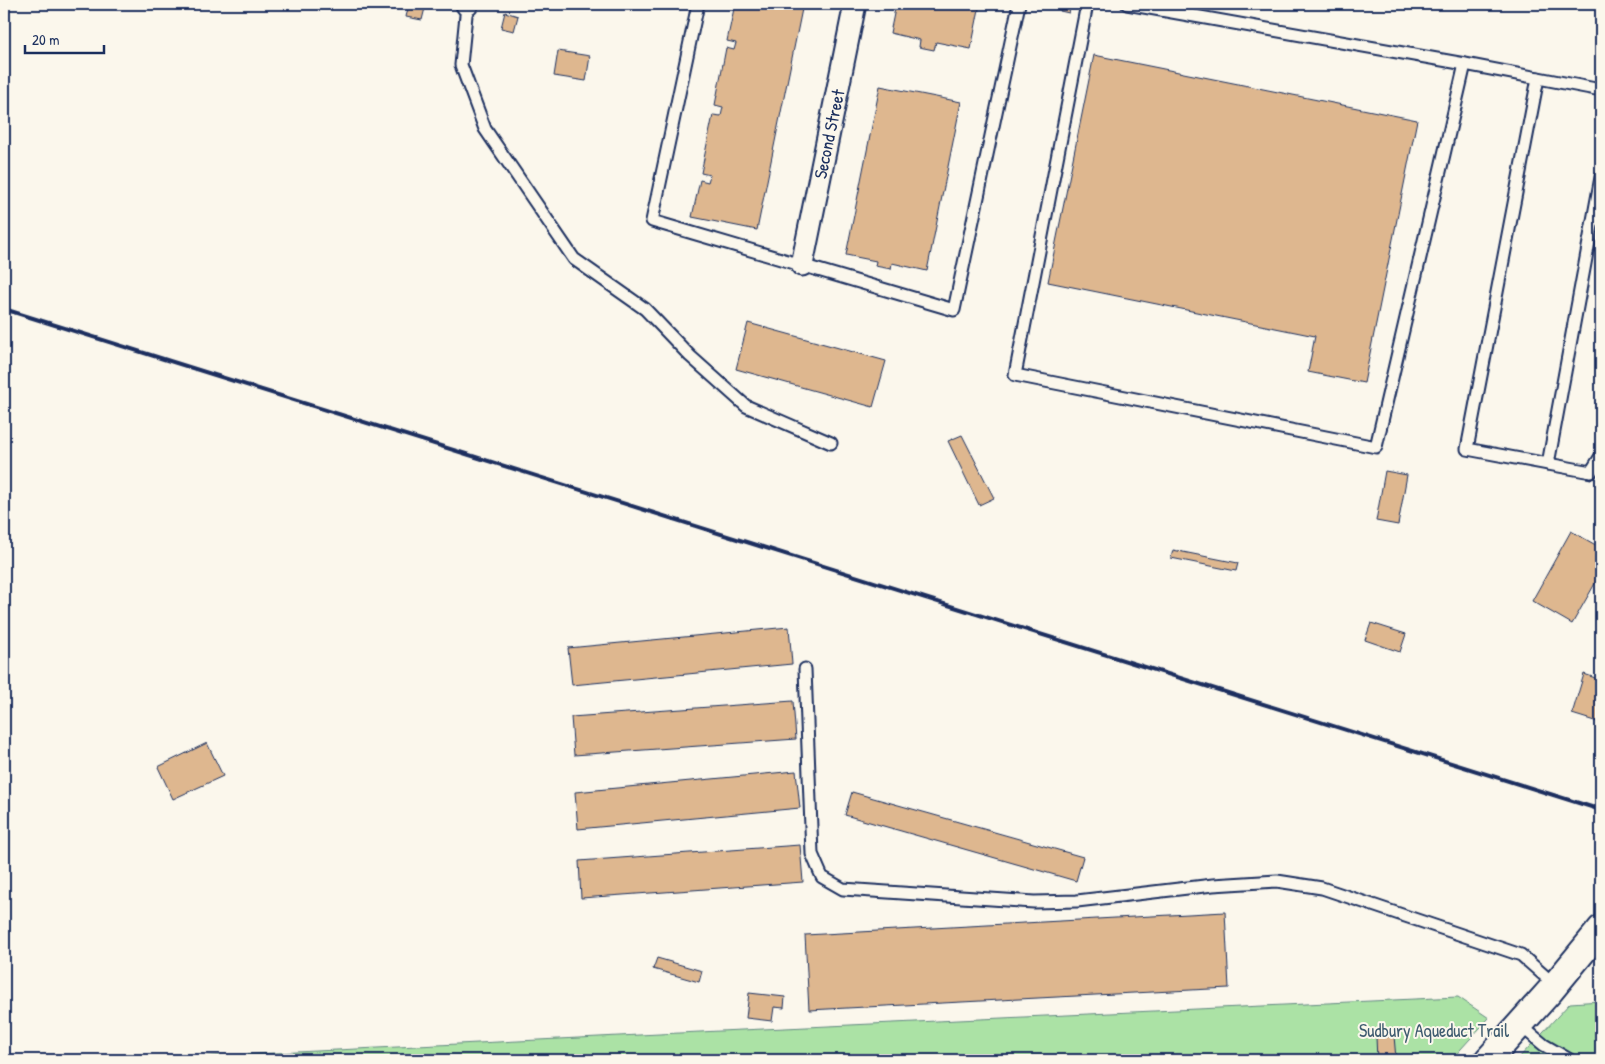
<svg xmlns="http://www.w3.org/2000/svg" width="1605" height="1064" font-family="'Patrick Hand',sans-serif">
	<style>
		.green { fill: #abe2a5; stroke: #638882 }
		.building { fill: #deb78f; stroke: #1b2f5e }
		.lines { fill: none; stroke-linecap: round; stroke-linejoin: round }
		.service-casing { stroke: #1b2f5e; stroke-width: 15 }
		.minor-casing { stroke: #1b2f5e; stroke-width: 25 }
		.tertiary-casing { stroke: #1b2f5e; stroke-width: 30 }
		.service { stroke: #fbf7ec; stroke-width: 11 }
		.minor { stroke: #fbf7ec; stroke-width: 21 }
		.tertiary { stroke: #fbf7ec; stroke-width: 26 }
		.rail { stroke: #1b2f5e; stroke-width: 4 }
		.labels { text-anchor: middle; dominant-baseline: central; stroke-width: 4; stroke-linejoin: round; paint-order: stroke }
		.street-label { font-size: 18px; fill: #1b2f5e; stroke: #fbf7ec }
		.park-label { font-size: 18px; fill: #3f5c70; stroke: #fbf7ec }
	</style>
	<rect width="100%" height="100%" fill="#fbf7ec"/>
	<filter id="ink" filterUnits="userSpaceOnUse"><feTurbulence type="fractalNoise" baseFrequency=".02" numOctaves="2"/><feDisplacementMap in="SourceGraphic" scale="10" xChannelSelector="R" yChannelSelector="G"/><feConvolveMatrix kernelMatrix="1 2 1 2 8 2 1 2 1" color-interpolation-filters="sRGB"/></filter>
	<g filter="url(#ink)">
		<g class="green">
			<polygon points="1458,997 1489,1018 1451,1060 135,1060 720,1031"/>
			<polygon points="1601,1001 1601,1060 1517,1060 1570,1003"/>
		</g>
		<g class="building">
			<polygon points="409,4 425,8 422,20 406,17"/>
			<polygon points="735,4 803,4 757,230 692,217 700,180 708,182 710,175 701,173 713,115 721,116 723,107 715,105 726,48 734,50 736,43 727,41"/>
			<polygon points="896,4 980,4 971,49 936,42 934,50 919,47 920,40 890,33"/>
			<polygon points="1062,4 1071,4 1069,13 1060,11"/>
			<polygon points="505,12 518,16 514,31 501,28"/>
			<polygon points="558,51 590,56 586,81 554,76"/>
			<polygon points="1094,55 1417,120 1364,383 1308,372 1315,336 1048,282"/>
			<polygon points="880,86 961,102 927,271 892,263 891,269 875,266 876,261 846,255"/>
			<polygon points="748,323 886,361 873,407 736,369"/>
			<polygon points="962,435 994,498 979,505 948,441"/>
			<polygon points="1385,471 1407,475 1398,525 1376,521"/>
			<polygon points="1571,531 1601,548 1601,573 1572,624 1532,601"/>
			<polygon points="1173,550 1238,563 1236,571 1171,558"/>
			<polygon points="1371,623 1406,634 1400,652 1365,640"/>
			<polygon points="789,627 792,664 572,685 568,648"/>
			<polygon points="1584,674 1601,680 1601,723 1572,714"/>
			<polygon points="793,701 796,739 574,755 571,717"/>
			<polygon points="207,743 223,776 173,799 158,767"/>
			<polygon points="796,771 800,808 578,829 575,792"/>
			<polygon points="852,792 1083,857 1076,881 845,815"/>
			<polygon points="800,845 803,882 581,898 579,861"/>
			<polygon points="1225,912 1229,988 809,1010 805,935"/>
			<polygon points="657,958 702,971 699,982 653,969"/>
			<polygon points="749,993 785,997 784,1008 774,1007 772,1021 746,1018"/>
			<polygon points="1394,1036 1396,1059 1377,1060 1376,1037"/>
		</g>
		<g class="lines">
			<defs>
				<g id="service">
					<polyline points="698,4 652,221 954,310 1019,4"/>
					<polyline points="1087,4 1015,375 1376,447 1465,64"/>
					<polyline points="1127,4 1465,64 1601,90"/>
					<polyline points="467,5 461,65 485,129 574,259 645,309 690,356 746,406 831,443"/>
					<polyline points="1538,78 1467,449 1591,472 1601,456"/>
					<polyline points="1548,464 1601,177"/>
					<polyline points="805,669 812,854 822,877 843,889 1034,902 1077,901 1213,885 1277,881 1322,888 1521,955 1555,985"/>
					<polyline points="1520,1025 1544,1045 1570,1060"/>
				</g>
				<g id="minor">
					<polyline points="467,5 467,4"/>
					<polyline points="802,265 855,4"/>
				</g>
				<polyline id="tertiary" points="1488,1060 1550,991 1601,929"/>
			</defs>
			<use href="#service" class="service-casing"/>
			<use href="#minor" class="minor-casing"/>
			<use href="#tertiary" class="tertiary-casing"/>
			<use href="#service" class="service"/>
			<use href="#minor" class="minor"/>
			<use href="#tertiary" class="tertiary"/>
			<polyline class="rail" points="4,309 1601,810"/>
		</g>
	</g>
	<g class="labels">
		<g class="street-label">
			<text transform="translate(829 134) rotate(-78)">Second Street</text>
		</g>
		<g class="park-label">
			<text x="1434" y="1030">Sudbury Aqueduct Trail</text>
		</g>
	</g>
	<rect width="1605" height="1064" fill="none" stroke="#fbf7ec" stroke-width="20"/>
	<rect x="10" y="10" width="1585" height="1044" fill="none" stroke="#1b2f5e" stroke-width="2" filter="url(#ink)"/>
	<path d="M25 45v8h79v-8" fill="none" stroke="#1b2f5e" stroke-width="2.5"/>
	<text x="32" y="45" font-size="15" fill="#1b2f5e" stroke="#fbf7ec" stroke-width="4" paint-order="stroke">20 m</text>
</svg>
